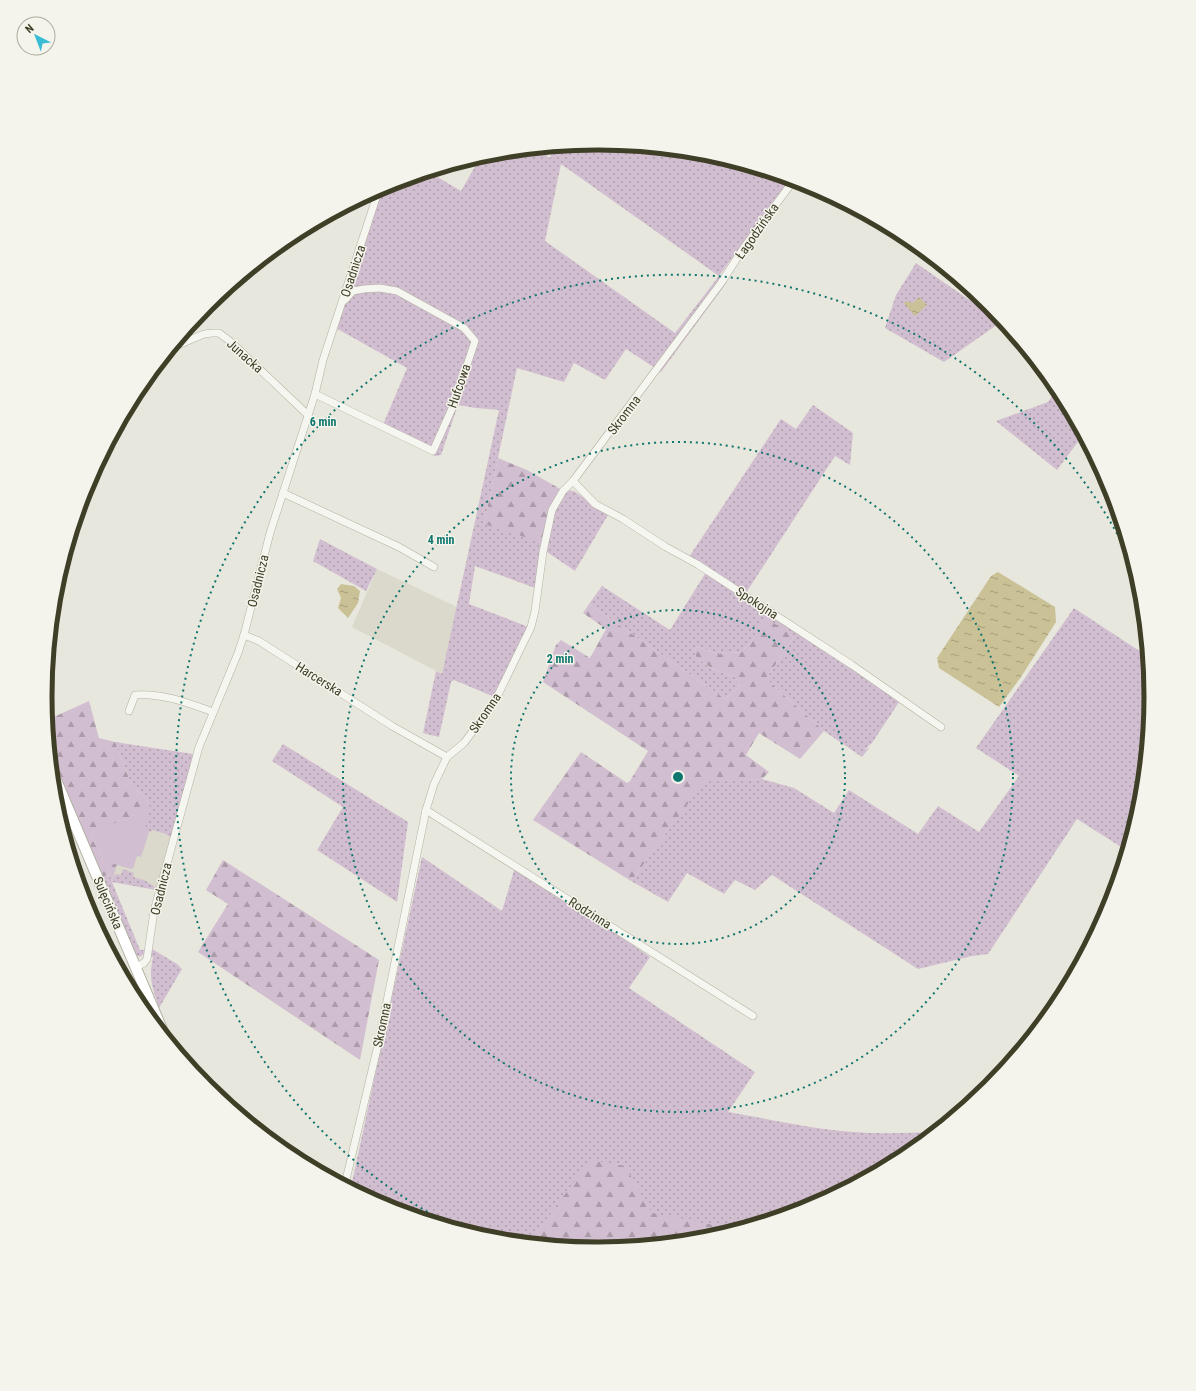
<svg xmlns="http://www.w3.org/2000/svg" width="1196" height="1391" font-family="'Roboto Condensed',sans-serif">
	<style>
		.built { fill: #dad9cb }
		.grass { fill: url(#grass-dots); fill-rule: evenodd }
		.forest { fill: url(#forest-firs) }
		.park { fill: #d2bed1 }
		.water { fill: url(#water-ripples) }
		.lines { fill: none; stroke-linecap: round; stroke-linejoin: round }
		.street-casing { stroke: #b2b1a2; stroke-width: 8 }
		.secondary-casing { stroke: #b2b1a2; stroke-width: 12 }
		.street { stroke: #f6f6f0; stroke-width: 7 }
		.secondary { stroke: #fff; stroke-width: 10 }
		.ring { fill: none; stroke: #0f766e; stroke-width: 2; stroke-dasharray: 2 4 }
		.labels { text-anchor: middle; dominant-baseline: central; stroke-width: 3; stroke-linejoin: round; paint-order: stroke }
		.street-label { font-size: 13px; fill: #3f3e26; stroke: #f5f4ec }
		.rim { fill: none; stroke: #3f3e26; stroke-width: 5 }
		.centre { fill: #0f766e; stroke: #f5f4ec; stroke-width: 2 }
		.ring-label { font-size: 12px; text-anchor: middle; font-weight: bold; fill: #0f766e; stroke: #f5f4ec; stroke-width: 3; stroke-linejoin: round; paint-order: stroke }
	</style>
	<defs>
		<pattern id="grass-dots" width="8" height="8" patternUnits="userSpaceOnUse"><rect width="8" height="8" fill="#d2bed1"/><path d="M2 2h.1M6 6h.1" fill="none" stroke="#ac9ca9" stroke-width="1.8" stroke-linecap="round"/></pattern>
		<pattern id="forest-firs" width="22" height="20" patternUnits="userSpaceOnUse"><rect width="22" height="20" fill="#d2bed1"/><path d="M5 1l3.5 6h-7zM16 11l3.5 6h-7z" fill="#ac9ca9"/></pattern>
		<pattern id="water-ripples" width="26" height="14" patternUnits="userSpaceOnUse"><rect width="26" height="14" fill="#cac196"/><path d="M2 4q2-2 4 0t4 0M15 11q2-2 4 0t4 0" fill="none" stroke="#a59e7a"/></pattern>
	</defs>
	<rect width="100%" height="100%" fill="#e8e7dd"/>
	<g class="built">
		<polygon points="377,569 457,607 442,674 352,627"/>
		<polygon points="183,796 156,890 112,881 91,833"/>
	</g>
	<g class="grass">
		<path d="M 598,143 L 706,153 L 790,179 L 719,276 L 727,282 L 661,372 L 626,349 L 605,380 L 574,363 L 564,382 L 517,368 L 484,524 L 562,490 L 574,491 L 608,515 L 575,571 L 544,550 L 538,589 L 475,566 L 469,604 L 531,628 L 497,698 L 454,680 L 451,682 L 439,737 L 423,733 L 436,671 L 442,674 L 499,410 L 476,408 L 458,405 L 441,455 L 435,456 L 382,427 L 407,368 L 334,327 L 383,187 L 429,172 L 461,191 L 481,156 L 490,153 L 537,148 L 550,158 L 553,147 ZM 561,164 L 719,276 L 675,333 L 545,241 Z"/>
		<polygon points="916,263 1001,322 944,362 885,328 896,295"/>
		<polygon points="1058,388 1083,435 1057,470 996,421 1048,402"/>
		<polygon points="813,405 853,433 850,465 835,456 744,596 901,699 872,743 864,750 870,747 862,757 824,731 766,679 794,637 765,618 751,642 741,652 718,654 698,647 693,650 697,658 713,669 735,677 740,686 725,699 589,604 602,586 670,630 708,569 689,557 781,419 796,429"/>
		<polygon points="320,539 377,569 366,591 313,561"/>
		<polygon points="1074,608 1147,656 1151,696 1140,804 1126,850 1077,819 988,954 972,956 918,969 772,875 755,890 735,880 724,894 687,873 668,902 631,881 704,781 762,779 794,788 834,813 849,790 918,834 938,806 979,832 1019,776 976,748"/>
		<polygon points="115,742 193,754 183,796 171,838 166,834 152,830 151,832 149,831 143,851 137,850 131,869 112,863 91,833 150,809 147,799 138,791 130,781"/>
		<polygon points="283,744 408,822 397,902 317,850 343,807 272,761"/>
		<path d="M 422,857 L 502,911 L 516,864 L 650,957 L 629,988 L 755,1072 L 728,1112 C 770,1119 811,1129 853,1132 C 880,1134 906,1133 933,1132 L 905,1155 L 809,1206 L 720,1233 L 724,1228 L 564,1197 L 530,1242 L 490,1238 L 386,1206 L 351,1187 Z"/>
		<polygon points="123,869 134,873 133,877 144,880 157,888 156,890 112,882 140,950 146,950 145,953 140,957 135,954 103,877 109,874 112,881 115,874 121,875"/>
		<path d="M 152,949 L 177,964 L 182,969 L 159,1008 C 153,987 148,980 153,957 L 151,957 Z"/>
	</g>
	<g class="forest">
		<polygon points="498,458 527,470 562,490 543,543 484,524"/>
		<polygon points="589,604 725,699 740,686 735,677 713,669 697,658 693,650 698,647 718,654 741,652 751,642 765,617 794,637 766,679 824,731 800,759 759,733 746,755 769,772 762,779 704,782 631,881 533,820 581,752 627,783 630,781 648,751 543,682 556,645 561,640 590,658 606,629 583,613"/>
		<polygon points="89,701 99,738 115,742 130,781 138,791 147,799 150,809 91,833 103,861 117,864 112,881 109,874 103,877 51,754 47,720"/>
		<polygon points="223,860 379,960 360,1060 198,952 228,904 206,890"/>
		<polygon points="590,1160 625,1166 652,1213 724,1227 720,1233 706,1238 598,1248 530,1242"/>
	</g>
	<polygon class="park" points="150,809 145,830 149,831 141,857 137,856 133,869 103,861 91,833"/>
	<g class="water">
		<polygon points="919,297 927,305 915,316 904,303 906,301 913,303"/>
		<polygon points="998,572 1055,607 1056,622 1021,677 999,707 939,668 937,658 991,576"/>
		<polygon points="341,584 354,586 360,591 358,603 348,618 338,608 341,598 337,589"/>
	</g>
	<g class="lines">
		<defs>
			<g id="street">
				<polyline points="171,348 204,334 212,333 219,333 231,342 308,415"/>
				<polyline points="315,394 433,451 454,404 475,341 464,328 397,291 380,288 364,289 353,291 345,300"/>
				<polyline points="573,481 595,504 623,519 666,547 697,564 852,665 941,727"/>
				<polyline points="283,493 399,547 434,567"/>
				<polyline points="244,635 259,641 392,726 447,757"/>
				<path d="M 129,711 L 135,695 C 163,693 188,703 213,712"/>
				<polyline points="426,810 753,1016"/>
				<polyline points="136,967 144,963 147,959 154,911 199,747 238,653 244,635 270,533 315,394 323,360 379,189"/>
				<polyline points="345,1184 378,1045 426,810 434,784 447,757 464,743 494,703 531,627 535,611 543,552 552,510 563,491 573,481 721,283 745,246 794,180"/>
			</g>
			<polyline id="secondary" points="53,773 164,1034"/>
		</defs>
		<use href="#street" class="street-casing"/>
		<use href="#secondary" class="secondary-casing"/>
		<use href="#street" class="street"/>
		<use href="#secondary" class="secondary"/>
	</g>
	<g class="ring">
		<circle cx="678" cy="777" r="167"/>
		<circle cx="678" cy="777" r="335"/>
		<path d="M454 1226A502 502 0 1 1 1133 565"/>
	</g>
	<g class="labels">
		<g class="street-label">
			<text transform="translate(757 231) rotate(-55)">Łagodzińska</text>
			<text transform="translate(353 271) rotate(-72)">Osadnicza</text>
			<text transform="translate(245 356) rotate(42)">Junacka</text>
			<text transform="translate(459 386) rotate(-71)">Hufcowa</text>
			<text transform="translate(624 415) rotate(-53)">Skromna</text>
			<text transform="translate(258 581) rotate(-76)">Osadnicza</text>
			<text transform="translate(757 603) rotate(33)">Spokojna</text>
			<text transform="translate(319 679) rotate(32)">Harcerska</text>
			<text transform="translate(485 713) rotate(-56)">Skromna</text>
			<text transform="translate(161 889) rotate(-76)">Osadnicza</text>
			<text transform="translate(108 903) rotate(67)">Sulęcińska</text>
			<text transform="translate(590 913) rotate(32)">Rodzinna</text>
			<text transform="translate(382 1025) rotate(-78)">Skromna</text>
		</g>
	</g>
	<path d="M0 0H1196V1391H0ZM52 696a546 546 0 1 1 1092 0a546 546 0 1 1-1092 0Z" fill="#f5f4ec" fill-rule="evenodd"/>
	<path class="rim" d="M52 696a546 546 0 1 1 1092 0a546 546 0 1 1-1092 0Z"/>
	<circle cx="678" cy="777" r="6" class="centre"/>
	<g class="ring-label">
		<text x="323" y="426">6 min</text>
		<text x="441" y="544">4 min</text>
		<text x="560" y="663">2 min</text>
	</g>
	<g transform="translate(36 36) rotate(318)"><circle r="19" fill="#f5f4ec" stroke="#acab9d"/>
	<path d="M0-3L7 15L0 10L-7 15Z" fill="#3abcd4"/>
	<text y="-6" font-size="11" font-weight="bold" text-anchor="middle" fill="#3f3e26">N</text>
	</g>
</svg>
